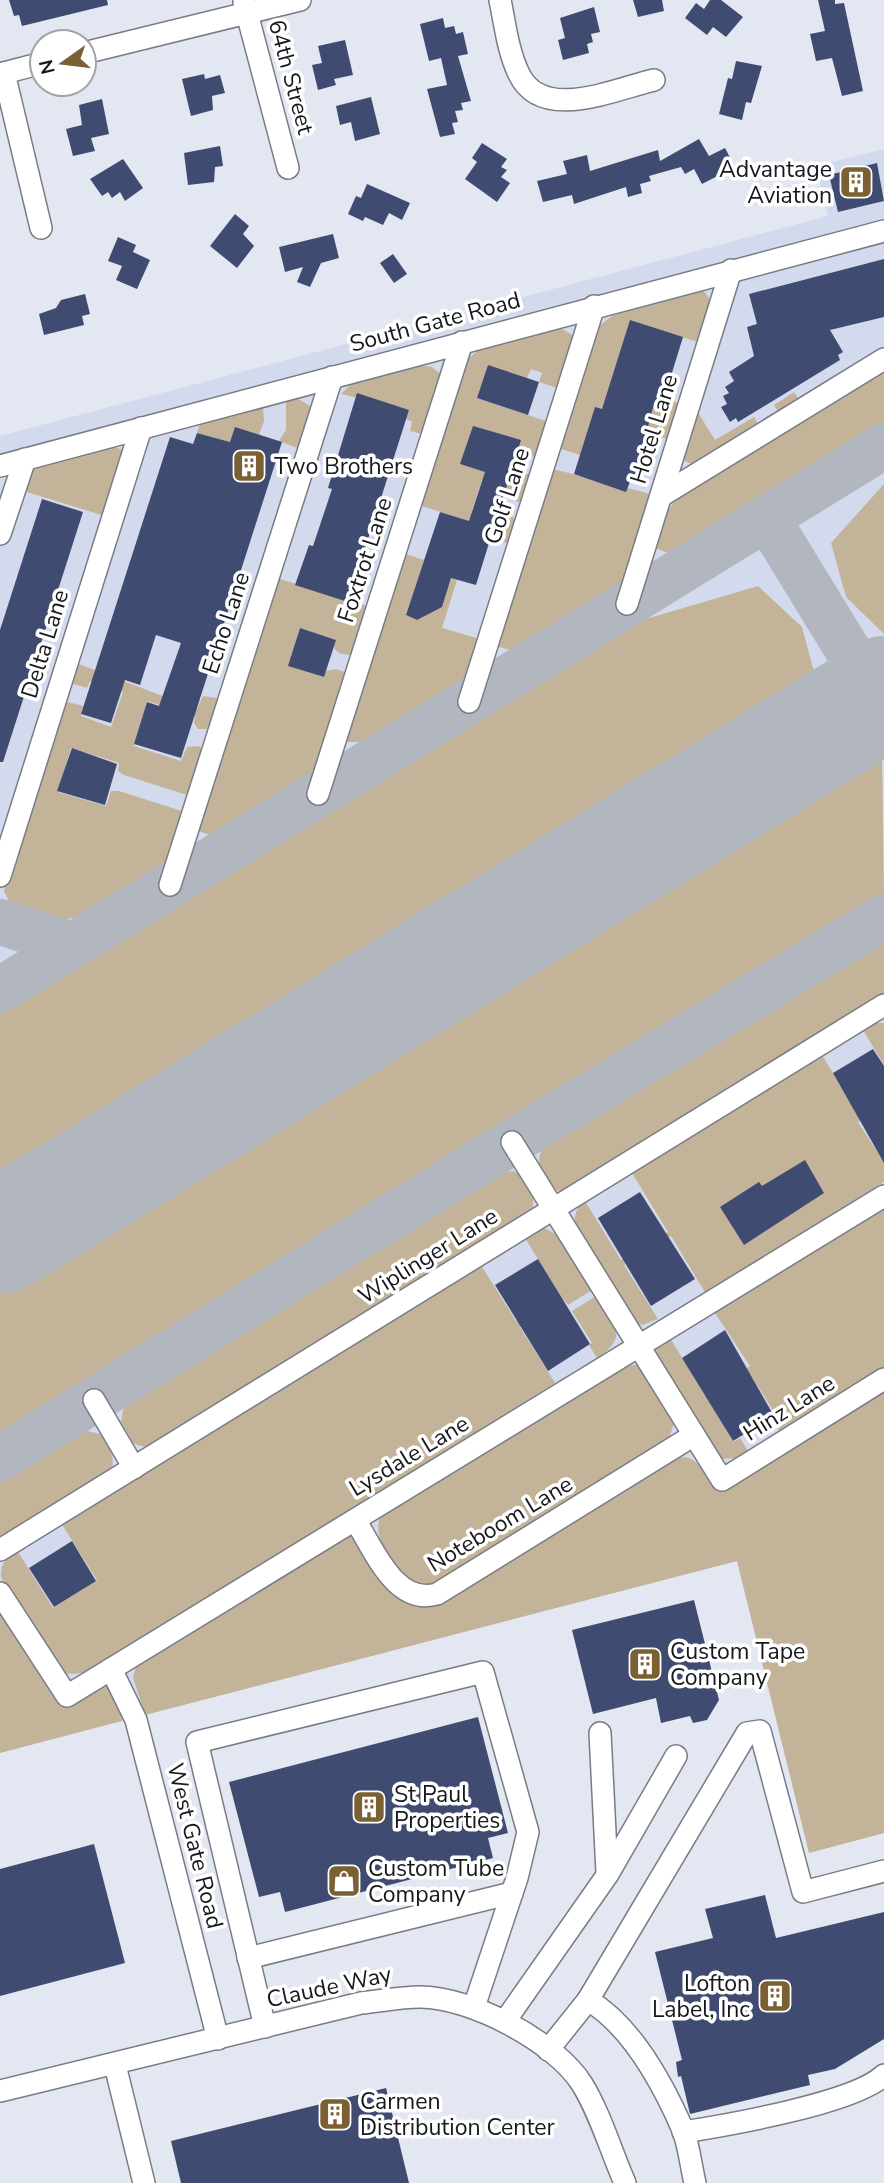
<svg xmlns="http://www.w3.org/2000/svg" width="884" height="2183" font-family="'Nunito Sans',sans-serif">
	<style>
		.built { fill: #d4daed }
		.green { fill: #c3b499 }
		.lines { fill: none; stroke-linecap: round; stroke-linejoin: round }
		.taxiway { stroke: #b2b6be; stroke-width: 46 }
		.runway { stroke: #b2b6be; stroke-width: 114 }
		.building { fill: #404b72 }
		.minor-casing { stroke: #787c86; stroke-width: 24 }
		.minor { stroke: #fff; stroke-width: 21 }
		.labels { text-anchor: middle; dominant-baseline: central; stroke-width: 7; stroke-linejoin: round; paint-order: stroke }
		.street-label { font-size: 23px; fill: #16181b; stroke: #fff }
		.poi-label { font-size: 23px; fill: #16181b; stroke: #fff; text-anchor: start }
	</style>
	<rect width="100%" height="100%" fill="#e3e7f2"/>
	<polygon class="built" points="884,149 884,1833 809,1853 737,1561 0,1752 0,436 828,216 816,166"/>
	<g class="green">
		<polygon points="701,288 712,301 701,343 630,321 609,389 661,405 664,398 681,404 670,440 646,432 580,455 558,448 599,326 612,316"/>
		<path d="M 560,328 L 571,334 L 575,341 L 560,389 L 539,382 L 542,373 L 531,369 L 527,378 L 477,398 L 549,422 L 538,459 L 517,450 L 460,464 L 507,478 L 511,470 L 533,475 L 525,500 L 518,502 L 503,494 L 505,487 L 482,480 L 471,513 C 486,515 506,509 518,521 L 511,544 L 491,538 L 493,529 L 419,505 L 464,362 L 480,349 Z"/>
		<polygon points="420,365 432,367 443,376 425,435 410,431 412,422 406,419 409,410 341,394 351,384"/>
		<polygon points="884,369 884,423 670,554 653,547 664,515 680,494"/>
		<polygon points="794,392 800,401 779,413 774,405"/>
		<polygon points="297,398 313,408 300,449 279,441 286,430 286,400"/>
		<polygon points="263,406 264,421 259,435 230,442 197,433 200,424"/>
		<polygon points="697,411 715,440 754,417 759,426 693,465 685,461 682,456"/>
		<polygon points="111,446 126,451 105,516 20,490 31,471 41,465"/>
		<polygon points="553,469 647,493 651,500 626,581 513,651 496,646"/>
		<polygon points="884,484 884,634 846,597 831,543"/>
		<polygon points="403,553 424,560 406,615 417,620 441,607 451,578 457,580 442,628 480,639 469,679 366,742 343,742"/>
		<polygon points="277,578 370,607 353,656 339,653 333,647 336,640 300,628 289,666 323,677 326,671 336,669 348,673 316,772 212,836 198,831"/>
		<polygon points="758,586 802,627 817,683 815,690 0,1190 0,1014 639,621"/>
		<polygon points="76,663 197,709 203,696 217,698 220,703 211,729 198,729 194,723 195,717 147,701 134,746 181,761 187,747 199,746 204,752 190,796 124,775 118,771 119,763 71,748 58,792 106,806 111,791 119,791 185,812 169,862 83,915 64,920 13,909 4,891 64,701 83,706 81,716 111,727 123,692 90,681 87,688 70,683"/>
		<polygon points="882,755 884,899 0,1442 0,1284 845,762 863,756"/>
		<path d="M 884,937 L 884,998 L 561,1192 C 540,1185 533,1167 543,1147 Z"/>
		<polygon points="875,1023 884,1023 884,1065 863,1030"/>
		<path d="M 822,1055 L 857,1113 L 884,1105 L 858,1122 L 884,1162 L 884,1182 L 705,1292 L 671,1236 L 624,1265 L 658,1319 L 642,1325 L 633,1322 L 574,1225 C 575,1215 576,1206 585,1201 L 621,1260 L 668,1232 L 632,1173 Z"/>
		<path d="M 514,1171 C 532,1182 534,1194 533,1213 L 150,1448 L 134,1444 L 121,1422 L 124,1404 L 502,1172 Z"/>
		<polygon points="884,1204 884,1368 780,1432 771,1418 776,1415 752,1377 710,1403 733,1442 740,1438 748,1451 738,1458 720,1459 656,1354 657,1345 669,1336 705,1396 750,1366 713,1310"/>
		<path d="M 544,1228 L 560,1236 L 592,1290 L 568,1305 L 564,1300 L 520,1327 L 555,1383 L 89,1671 C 78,1674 67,1676 58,1669 C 51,1663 2,1583 1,1576 C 1,1562 7,1557 17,1550 L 53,1608 L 97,1580 L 61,1523 L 481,1265 L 516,1321 L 560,1295 L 525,1238 Z"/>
		<path d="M 596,1296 C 614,1323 631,1336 597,1358 L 589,1345 L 592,1343 L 572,1311 Z"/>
		<path d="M 625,1365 L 637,1365 L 643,1372 L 674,1423 L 668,1442 L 425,1589 C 401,1576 365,1539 383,1511 Z"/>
		<path d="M 884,1387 L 884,1833 L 809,1853 L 737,1561 L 145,1715 L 133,1677 L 137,1662 L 340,1538 L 351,1536 C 387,1561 383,1614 438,1603 L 673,1458 C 698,1452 702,1472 716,1490 Z"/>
		<path d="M 82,1430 L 101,1434 C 109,1448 117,1457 110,1473 L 0,1542 L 0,1480 Z"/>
		<path d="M 0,1608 L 62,1706 L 103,1683 C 119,1689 119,1705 122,1721 L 0,1753 Z"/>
	</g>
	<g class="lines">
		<g class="taxiway">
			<polyline points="767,518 884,709"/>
			<polyline points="0,922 73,945"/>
			<polyline points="0,990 884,446"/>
			<polyline points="0,1458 512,1142 884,917"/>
		</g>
		<polyline class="runway" points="0,1237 884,693"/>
	</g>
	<g class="building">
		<polygon points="9,0 107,0 108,5 22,26 19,15 14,16"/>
		<polygon points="633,0 662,0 664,11 638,17"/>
		<polygon points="710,0 721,0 743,17 726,37 713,27 707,35 685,18 696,3 704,9"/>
		<polygon points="818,0 835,0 835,4 844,3 863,91 842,96 832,58 816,61 810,34 825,31"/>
		<polygon points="594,7 600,32 591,34 593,42 587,44 589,53 563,60 558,40 565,38 560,18"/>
		<polygon points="443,18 445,28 454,26 456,34 463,32 468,54 458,56 471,101 461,103 463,110 455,111 458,122 452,123 455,134 440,137 427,89 447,85 441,58 429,61 420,24"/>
		<polygon points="345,40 353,75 334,79 336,85 318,90 312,65 322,63 318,46"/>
		<polygon points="736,61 762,66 751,103 746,102 742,120 719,114 728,78 732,79"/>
		<polygon points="204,74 205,79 220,75 225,93 212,96 213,110 191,116 182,79"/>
		<polygon points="371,97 380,134 355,141 351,122 340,125 336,106"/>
		<polygon points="102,99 109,134 91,138 95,151 73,156 66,129 82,125 79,105"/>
		<polygon points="699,139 709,156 725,148 735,167 702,184 694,169 685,174 681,167 649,176 651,181 640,184 642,193 628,197 626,187 574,204 572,195 543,202 537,181 567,174 563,161 587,155 590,171 658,150 660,161"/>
		<polygon points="482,143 507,159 501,167 507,170 501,177 510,183 497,202 465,179 477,162 472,158"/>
		<polygon points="220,146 223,166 215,167 214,182 188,185 184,153"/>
		<polygon points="123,159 143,188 125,201 120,192 112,198 108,192 102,196 90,179"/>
		<polygon points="877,163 884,201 838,212 829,175"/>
		<polygon points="367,184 410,203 402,220 389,213 383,225 365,217 363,221 348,214 356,196 361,198"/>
		<polygon points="235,214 249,226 243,234 254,246 237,268 210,246"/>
		<polygon points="333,234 339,258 321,263 310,287 297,282 303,267 285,272 279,247"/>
		<polygon points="118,237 136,245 133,252 150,260 137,289 116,280 122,266 108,261"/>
		<polygon points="393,254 407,274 394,283 380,263"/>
		<polygon points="884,259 884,317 830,330 843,352 838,355 840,360 738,422 736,418 730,422 721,407 727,404 723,396 729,393 725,387 734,381 729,372 754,356 747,327 757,324 749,294"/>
		<polygon points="85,294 90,314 82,316 84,325 44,335 39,314 56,308 61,300"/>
		<polygon points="630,320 683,337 662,405 654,403 645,439 649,441 637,481 631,479 626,492 574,474 595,407 602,409"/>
		<polygon points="488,365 539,382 528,415 477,398"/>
		<polygon points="357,393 409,410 348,602 295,585 309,545 313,546 332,489 328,488"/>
		<polygon points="473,426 521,440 476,585 451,578 442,607 417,620 406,615 440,512 469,521 485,472 460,464"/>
		<polygon points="235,427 282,442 181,758 134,744 147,702 159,706 181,643 156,635 140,685 125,680 111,723 81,714 170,437 193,444 197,433 230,442"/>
		<polygon points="42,499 83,512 3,762 0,762 0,630"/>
		<polygon points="300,628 336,640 324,677 288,666"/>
		<polygon points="72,748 117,764 105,805 57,791"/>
		<polygon points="873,1049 884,1066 884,1163 833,1073"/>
		<polygon points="805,1160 824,1193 744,1245 720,1207 759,1182 762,1186"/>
		<polygon points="640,1192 695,1279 651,1306 598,1218"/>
		<polygon points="538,1259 590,1344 548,1371 495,1285"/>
		<polygon points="725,1330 774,1416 733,1441 682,1358"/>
		<polygon points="72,1541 96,1581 54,1607 29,1568"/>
		<polygon points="694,1600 719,1700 707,1720 693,1723 690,1716 661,1723 656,1698 593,1714 572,1630"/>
		<polygon points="478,1717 508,1833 488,1838 493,1858 285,1912 280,1892 259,1897 229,1782"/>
		<polygon points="94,1844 125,1963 0,1996 0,1869"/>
		<polygon points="765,1895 776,1938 884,1912 884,2039 835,2069 808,2075 810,2085 690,2114 681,2076 678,2077 676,2062 682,2060 655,1952 713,1938 705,1909"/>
		<polygon points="386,2088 409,2183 181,2183 171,2141"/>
	</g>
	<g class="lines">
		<defs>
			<g id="minor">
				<path d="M 500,0 C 505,24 508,52 519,74 C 542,123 615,89 654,80"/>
				<polyline points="244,2 288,168"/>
				<polyline points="84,53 300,0"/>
				<polyline points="4,73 41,228"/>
				<polyline points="0,74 42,63"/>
				<polyline points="0,466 884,231"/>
				<polyline points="661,496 884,359"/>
				<polyline points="0,534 25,459"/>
				<polyline points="627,604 731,270"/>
				<polyline points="469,702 594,306"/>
				<polyline points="318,794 462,342"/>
				<polyline points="0,876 141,428"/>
				<polyline points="170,885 332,377"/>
				<polyline points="512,1142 722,1480 884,1379"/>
				<polyline points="94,1400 134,1468"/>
				<path d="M 355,1520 C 374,1549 395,1606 437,1594 L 694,1435"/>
				<polyline points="0,1550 884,1005"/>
				<polyline points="0,1593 67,1696 884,1196"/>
				<polyline points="111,1669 136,1720 218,2039"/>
				<polyline points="600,1733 607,1872"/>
				<polyline points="248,1958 512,1893"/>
				<polyline points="588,2000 747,1733 760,1731 803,1892 884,1871"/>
				<polyline points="505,2021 608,1874 676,1756"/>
				<polyline points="265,2027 197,1742 483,1672 528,1832 517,1878 474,2007"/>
				<path d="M 548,2050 L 588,2000 C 632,2026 663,2084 683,2130 C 689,2146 691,2166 695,2183"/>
				<polyline points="115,2065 144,2183"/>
				<path d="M 0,2091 L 361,2003 C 381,2001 401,1997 420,1997 C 470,1997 555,2041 582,2084 C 600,2113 611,2151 625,2183"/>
				<path d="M 683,2132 C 728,2125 855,2103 884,2075"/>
			</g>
		</defs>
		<use href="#minor" class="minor-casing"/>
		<use href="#minor" class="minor"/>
	</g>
	<defs>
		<symbol id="building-square" viewBox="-11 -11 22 22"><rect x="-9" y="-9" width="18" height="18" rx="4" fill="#7a6032" stroke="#fff"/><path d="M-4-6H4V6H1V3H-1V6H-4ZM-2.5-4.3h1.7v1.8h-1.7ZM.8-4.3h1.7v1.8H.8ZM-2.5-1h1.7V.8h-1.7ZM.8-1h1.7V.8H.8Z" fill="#fff"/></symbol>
		<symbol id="shop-square" viewBox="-11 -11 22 22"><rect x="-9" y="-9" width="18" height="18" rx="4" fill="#7a6032" stroke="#fff"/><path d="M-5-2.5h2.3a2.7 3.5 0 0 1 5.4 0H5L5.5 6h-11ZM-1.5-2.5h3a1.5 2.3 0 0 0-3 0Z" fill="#fff"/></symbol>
	</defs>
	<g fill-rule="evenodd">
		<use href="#building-square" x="837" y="163" width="38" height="38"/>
		<use href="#building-square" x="230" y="447" width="38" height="38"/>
		<use href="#building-square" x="626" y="1645" width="38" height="38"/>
		<use href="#building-square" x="350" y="1788" width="38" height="38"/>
		<use href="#shop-square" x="325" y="1862" width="38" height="38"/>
		<use href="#building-square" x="756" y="1977" width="38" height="38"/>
		<use href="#building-square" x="316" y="2095" width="38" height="38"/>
	</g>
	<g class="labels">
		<g class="street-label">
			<text transform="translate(291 77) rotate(75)">64th Street</text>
			<text transform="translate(435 322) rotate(-15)">South Gate Road</text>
			<text transform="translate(654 429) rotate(-73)">Hotel Lane</text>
			<text transform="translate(507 496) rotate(-72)">Golf Lane</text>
			<text transform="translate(365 560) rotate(-72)">Foxtrot Lane</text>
			<text transform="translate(226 623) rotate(-72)">Echo Lane</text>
			<text transform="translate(45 644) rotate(-73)">Delta Lane</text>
			<text transform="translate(428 1256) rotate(-32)">Wiplinger Lane</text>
			<text transform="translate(789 1408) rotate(-32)">Hinz Lane</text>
			<text transform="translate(409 1456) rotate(-31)">Lysdale Lane</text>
			<text transform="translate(500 1524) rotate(-31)">Noteboom Lane</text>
			<text transform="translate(195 1846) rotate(76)">West Gate Road</text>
			<text transform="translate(329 1987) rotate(-12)">Claude Way</text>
		</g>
		<g class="poi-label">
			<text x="832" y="169" text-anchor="end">Advantage<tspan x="832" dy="26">Aviation</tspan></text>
			<text x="274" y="466">Two Brothers</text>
			<text x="670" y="1651">Custom Tape<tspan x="670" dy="26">Company</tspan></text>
			<text x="394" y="1794">St Paul<tspan x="394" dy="26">Properties</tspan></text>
			<text x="368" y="1868">Custom Tube<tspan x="368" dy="26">Company</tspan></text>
			<text x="750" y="1983" text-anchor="end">Lofton<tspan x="750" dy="26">Label, Inc</tspan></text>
			<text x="360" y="2101">Carmen<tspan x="360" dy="26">Distribution Center</tspan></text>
		</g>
	</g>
	<g transform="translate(63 63) rotate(256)"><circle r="33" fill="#ffffff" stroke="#a2a3a4" stroke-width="2"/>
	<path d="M0-5L12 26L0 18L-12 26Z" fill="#7a6032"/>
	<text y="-10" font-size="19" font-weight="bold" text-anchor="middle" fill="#16181b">N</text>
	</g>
</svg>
